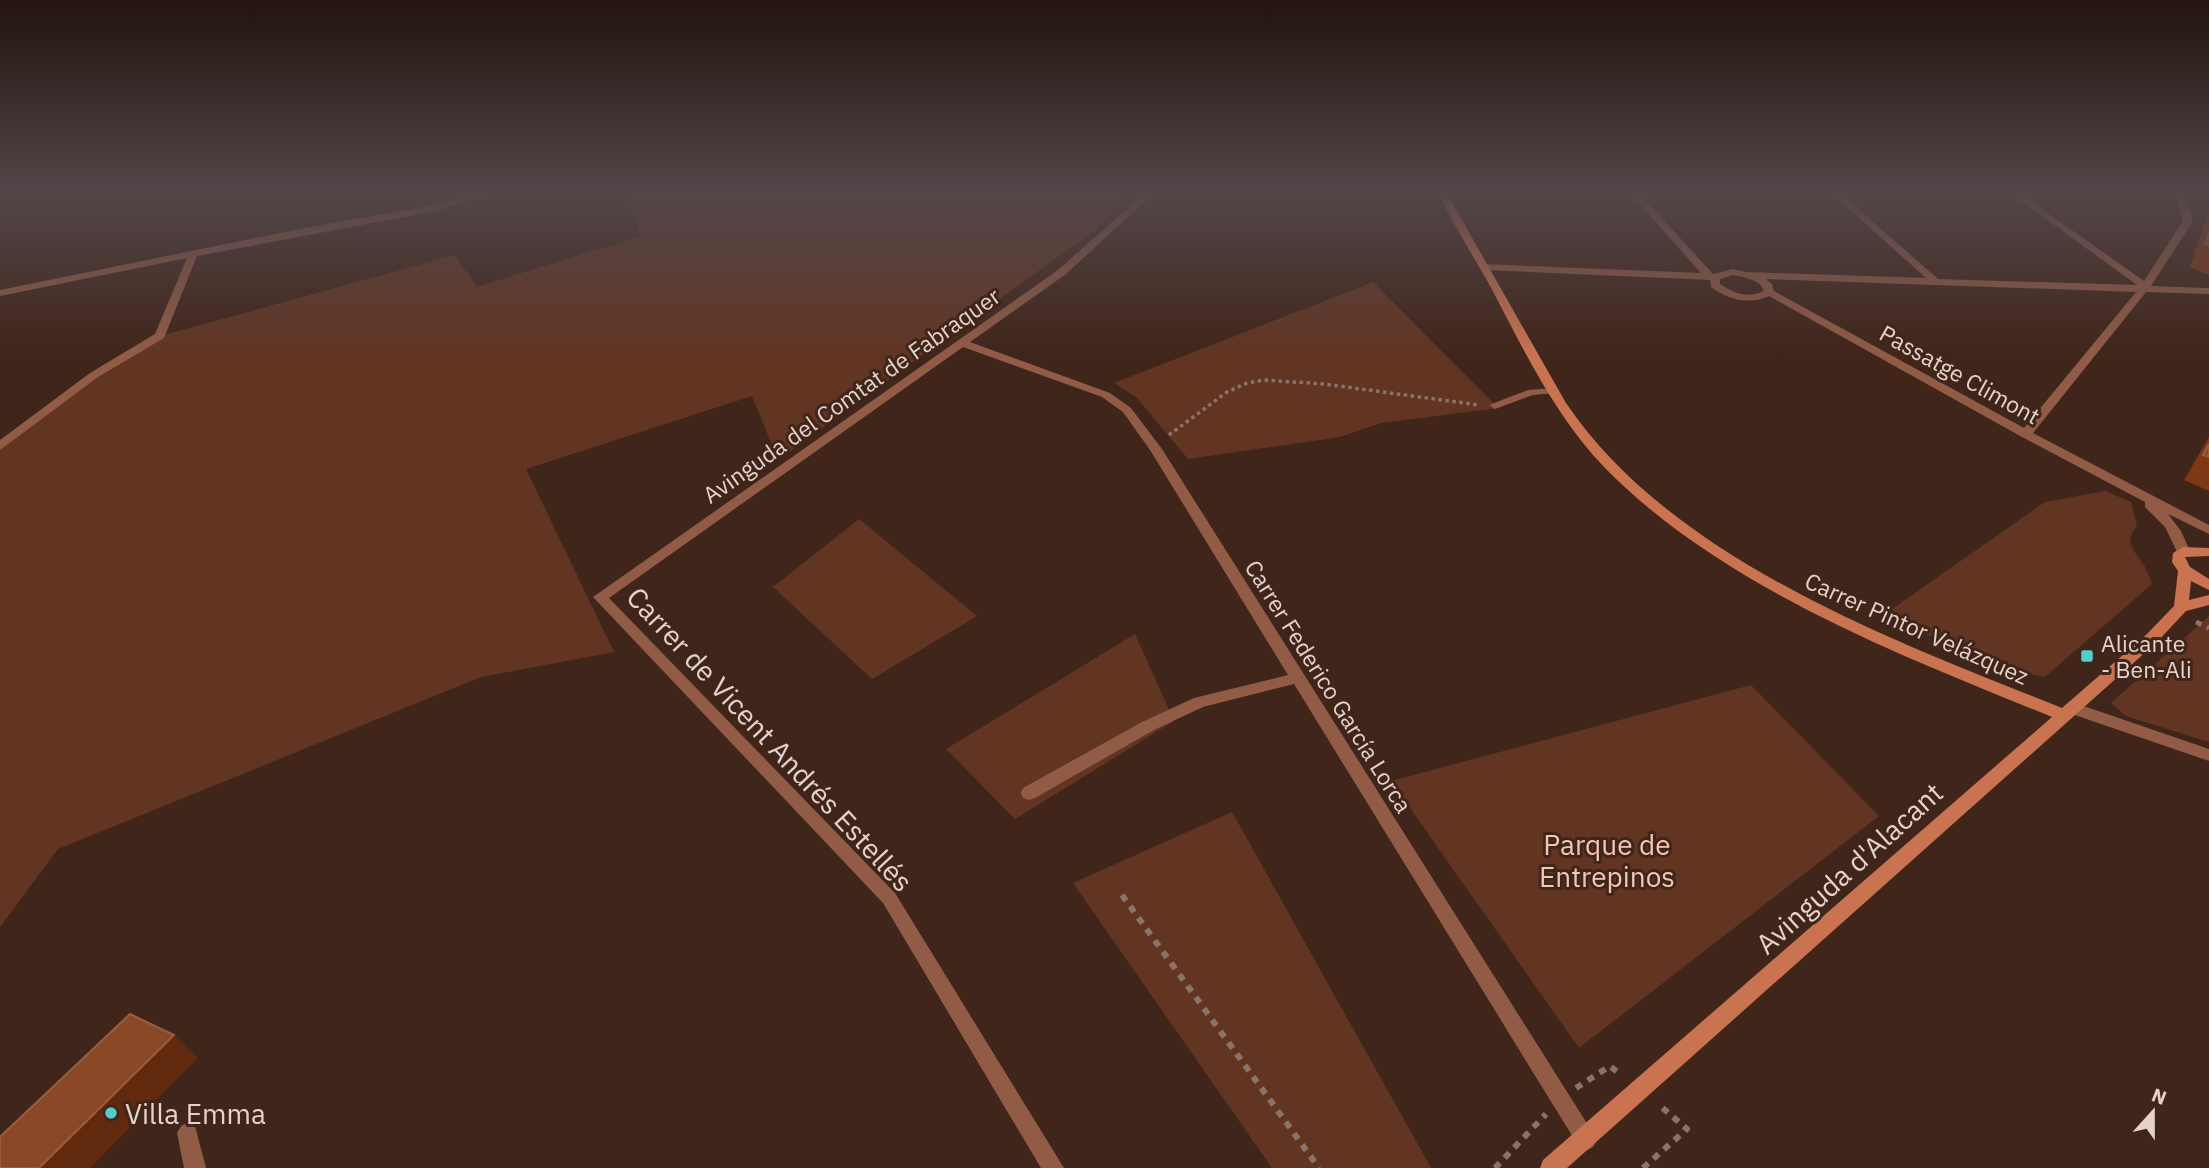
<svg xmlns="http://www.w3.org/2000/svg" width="2209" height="1168" font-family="'IBM Plex Sans',sans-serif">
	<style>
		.green { fill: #623523 }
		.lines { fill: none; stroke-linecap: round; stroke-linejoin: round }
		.path-far2 { stroke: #8a746a; stroke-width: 3.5; stroke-dasharray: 3.5 3.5; stroke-linecap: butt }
		.path-far1 { stroke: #8a746a; stroke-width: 5; stroke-dasharray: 6 6; stroke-linecap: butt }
		.path { stroke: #8a746a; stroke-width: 6; stroke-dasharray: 7 7; stroke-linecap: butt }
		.lane { fill: #915b46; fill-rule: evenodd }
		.street { fill: #915b46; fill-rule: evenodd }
		.secondary { fill: #ca7351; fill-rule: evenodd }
		.wall { fill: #7f3813 }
		.shaded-wall { fill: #61290d }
		.building { fill: #8a4827; stroke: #985e40; stroke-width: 2 }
		.poi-dot { fill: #53cdc9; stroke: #40251a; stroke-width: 2.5 }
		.labels { text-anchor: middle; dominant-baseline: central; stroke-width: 6; stroke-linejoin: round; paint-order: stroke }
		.street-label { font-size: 23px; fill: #e4d2cb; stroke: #40251a }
		.poi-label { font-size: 23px; fill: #e4d2cb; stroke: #40251a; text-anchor: start }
		.near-street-label { font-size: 28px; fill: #e4d2cb; stroke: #40251a }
		.near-park-label { font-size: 28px; fill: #f3c5b3; stroke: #40251a }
		.near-poi-label { font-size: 28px; fill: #e4d2cb; stroke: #40251a; text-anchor: start }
	</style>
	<rect width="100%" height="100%" fill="#40251a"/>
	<g class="green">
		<polygon points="632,192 1129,192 1095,230 778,460 752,396 526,469 614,652 481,677 58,849 0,927 0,446 94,375 160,336 455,255 477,287 641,236 629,201"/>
		<polygon points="1373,282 1498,408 1381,423 1340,437 1188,459 1136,397 1114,383"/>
		<path d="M 2105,491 L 2131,502 L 2137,526 C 2122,543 2136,552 2145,567 C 2148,572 2150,579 2152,584 L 2045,677 L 2015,671 L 1882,616 L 2045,502 Z"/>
		<polygon points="859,519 977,616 872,679 773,587"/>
		<polygon points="2209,616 2209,742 2126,716 2111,703"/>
		<polygon points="1135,634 1174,721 1015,819 946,749"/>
		<polygon points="1751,685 1879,816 1579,1048 1391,781"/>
		<polygon points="1232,812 1431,1168 1272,1168 1073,883"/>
	</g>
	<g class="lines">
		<polyline class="path-far2" points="1169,435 1227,392 1247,383 1264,380 1324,384 1479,405"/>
		<polyline class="path-far1" points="2196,622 2209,628"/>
		<g class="path">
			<polyline points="1122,895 1319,1168"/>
			<polyline points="1576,1088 1610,1066 1621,1075"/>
			<polyline points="1495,1168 1546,1114"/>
			<polyline points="1643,1168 1687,1129 1658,1104"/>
		</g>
		<polygon class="lane" points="188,1122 195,1126 206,1168 184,1168 177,1133 181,1126"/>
		<g class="street">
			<polygon points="482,192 494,192 436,211 197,256 164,338 98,377 0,450 0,440 90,373 155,334 187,258 0,296 0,290 304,228 435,205"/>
			<polygon points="1146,192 1155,192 1066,274 970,342 1110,393 1131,408 1162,449 1593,1133 1597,1140 1593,1147 1586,1151 1579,1147 1294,684 1203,707 1154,730 1035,798 1029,800 1023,798 1021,793 1023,788 1142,722 1194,698 1288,675 1150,450 1123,412 1102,397 963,347 609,598 895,893 1064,1168 1041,1168 883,903 593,597 1058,270"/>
			<path d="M 1629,192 L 1638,192 L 1713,274 L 1733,269 L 1746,272 L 1926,278 L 1830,192 L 1839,192 L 1938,279 L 2137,285 L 2009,192 L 2018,192 L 2144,281 L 2183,221 L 2175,192 L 2183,192 L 2193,221 L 2151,286 L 2209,288 L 2209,294 L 2146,292 L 2033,433 L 2209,525 L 2209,534 L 2168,514 L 2181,531 L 2190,551 L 2188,554 L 2178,554 L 2165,527 L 2145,507 L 2145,502 L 2022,437 L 1769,296 C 1749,305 1729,300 1711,287 L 1710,280 L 1484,270 L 1479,267 L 1484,264 L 1701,273 ZM 1733,275 C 1745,278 1760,279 1764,291 C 1748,299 1734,293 1720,284 L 1720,279 ZM 1766,279 L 2136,292 L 2024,428 L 1774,291 L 1772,284 Z"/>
			<polygon points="1552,388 1556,389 1556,393 1533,395 1495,409 1489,405 1528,390"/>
			<polygon points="2072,702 2209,749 2209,761 2066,712 2064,708 2066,704"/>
		</g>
		<path class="secondary" d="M 1438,192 L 1446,192 L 1566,403 C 1671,559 1894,641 2062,708 L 2147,634 L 2174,606 L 2178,571 L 2172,562 L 2173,553 L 2183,547 L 2209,548 L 2209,556 L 2185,557 L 2190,567 L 2209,579 L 2209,590 L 2191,581 L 2189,600 L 2209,595 L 2209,605 L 2186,611 L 2157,642 L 1567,1168 L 1540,1168 L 1543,1160 L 2052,717 C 1900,655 1722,587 1605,468 C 1554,415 1523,348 1489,284 C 1472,254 1452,223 1438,192 Z"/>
	</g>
	<g class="wall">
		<polygon points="2209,209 2209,275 2190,267"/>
		<polygon points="2209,437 2209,491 2184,480"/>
	</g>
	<polygon class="shaded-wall" points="174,1035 198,1058 90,1168 39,1168"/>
	<g class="building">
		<polygon points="2209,232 2209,246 2205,244"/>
		<polygon points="2209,444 2209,457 2203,455"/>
		<polygon points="130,1014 174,1035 39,1168 0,1168 0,1137"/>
	</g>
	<linearGradient id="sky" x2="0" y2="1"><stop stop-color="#23140e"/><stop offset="0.54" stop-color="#534649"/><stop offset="1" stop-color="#534649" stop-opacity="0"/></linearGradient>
	<rect width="2209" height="355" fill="url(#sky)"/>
	<g class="poi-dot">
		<rect x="2080" y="649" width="14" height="14" rx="3.5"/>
		<circle cx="111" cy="1113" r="7"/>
	</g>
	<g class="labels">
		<g class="street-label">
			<text transform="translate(1960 374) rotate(29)">Passatge Climont</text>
			<text transform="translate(851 395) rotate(-35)">Avinguda del Comtat de Fabraquer</text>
			<text transform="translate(1917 628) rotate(24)">Carrer Pintor Velázquez</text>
			<text transform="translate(1329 686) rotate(58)">Carrer Federico García Lorca</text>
		</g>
		<g class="poi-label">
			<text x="2101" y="643">Alicante<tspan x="2101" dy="26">- Ben-Ali</tspan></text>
		</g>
		<g class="near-street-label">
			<text transform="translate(770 739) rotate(47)">Carrer de Vicent Andrés Estellés</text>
			<text transform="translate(1849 868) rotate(-42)">Avinguda d'Alacant</text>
		</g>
		<g class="near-park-label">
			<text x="1607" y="844">Parque de<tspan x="1607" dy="32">Entrepinos</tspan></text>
		</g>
		<g class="near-poi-label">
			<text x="125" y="1113">Villa Emma</text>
		</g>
	</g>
	<g transform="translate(2153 1112) rotate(21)" stroke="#40251a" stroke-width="5" paint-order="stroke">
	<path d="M0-5L12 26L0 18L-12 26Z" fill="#e4d2cb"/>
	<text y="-10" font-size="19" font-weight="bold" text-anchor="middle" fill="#e4d2cb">N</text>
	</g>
</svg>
